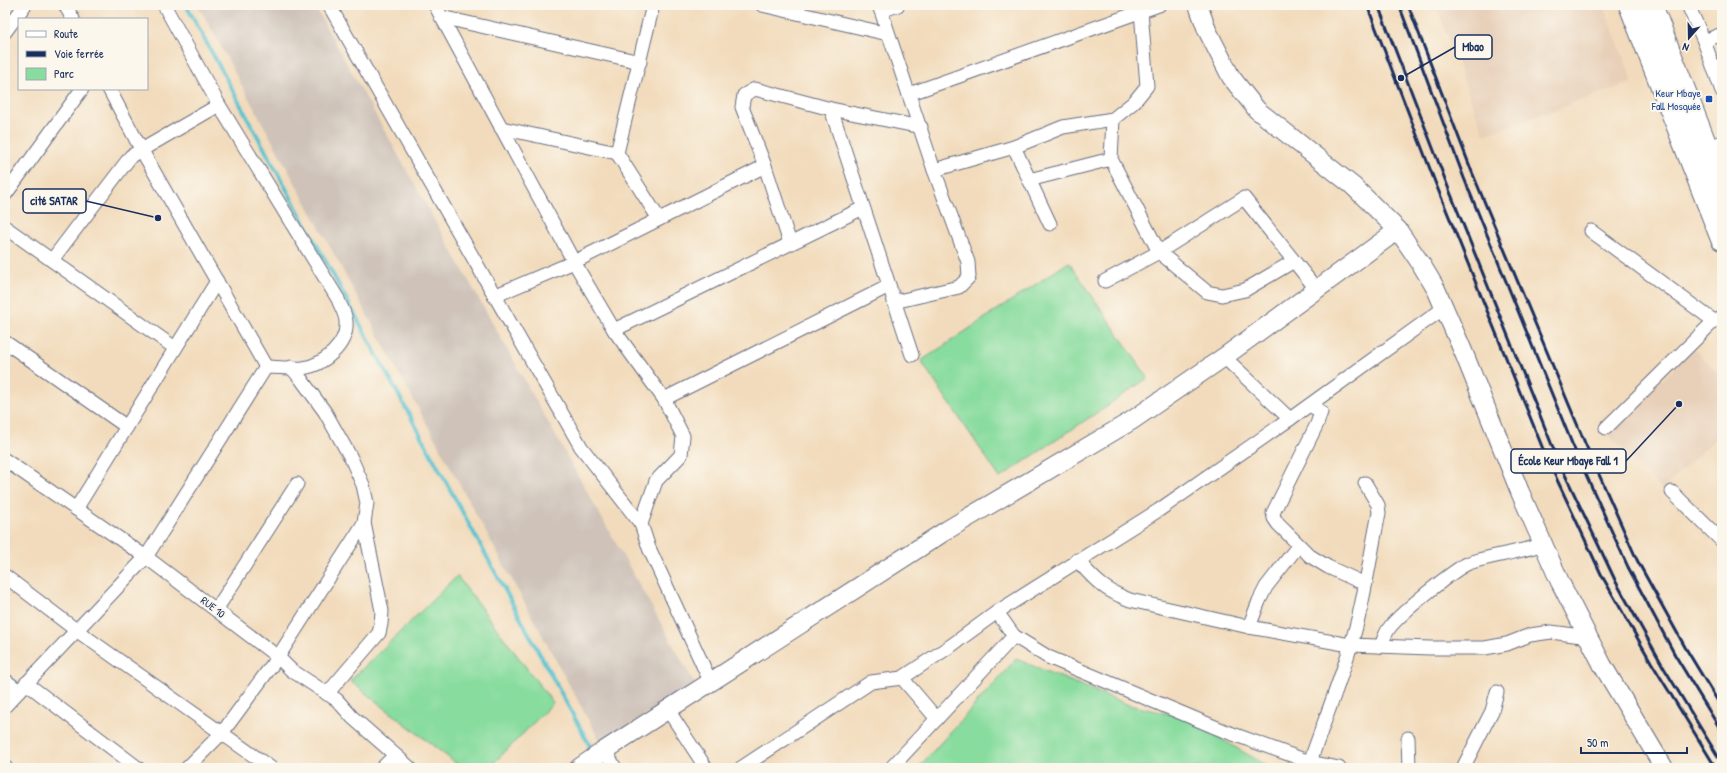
<svg xmlns="http://www.w3.org/2000/svg" width="1727" height="773" font-family="'Patrick Hand',sans-serif">
	<style>
		.built { fill: #e7cfb8 }
		.industrial { fill: #cec2b9 }
		.green { fill: #87dc9e; stroke: #51867e }
		.lines { fill: none; stroke-linecap: round; stroke-linejoin: round }
		.stream { stroke: #57c2d1; stroke-width: 4 }
		.street-casing { stroke: #666b7f; stroke-width: 15 }
		.secondary-casing { stroke: #666b7f; stroke-width: 20 }
		.highway-casing { stroke: #666b7f; stroke-width: 24 }
		.street { stroke: #fff; stroke-width: 13 }
		.secondary { stroke: #fff; stroke-width: 18 }
		.highway { stroke: #fff; stroke-width: 22 }
		.rail { stroke: #1b2f5e; stroke-width: 3 }
		.transit-dot { fill: #1a4fb4; stroke: #fbf7ec; stroke-width: 1.5 }
		.labels { text-anchor: middle; dominant-baseline: central; stroke-width: 4; stroke-linejoin: round; paint-order: stroke }
		.transit-label { font-size: 11px; fill: #164399; stroke: #fbf7ec; text-anchor: end }
		.street-label { font-size: 11px; fill: #1b2f5e; stroke: #fbf7ec }
		.leader { fill: none; stroke: #1b2f5e; stroke-width: 1.5 }
		.callout-dot { fill: #1b2f5e; stroke: #fbf7ec; stroke-width: 1.5 }
		.callout { fill: #fbf7ec; stroke: #1b2f5e; stroke-width: 1.5 }
		.callout-label { font-size: 12px; text-anchor: middle; font-weight: bold; fill: #1b2f5e }
	</style>
	<rect width="100%" height="100%" fill="#fbf7ec"/>
	<filter id="ink" filterUnits="userSpaceOnUse"><feTurbulence type="fractalNoise" baseFrequency=".025" numOctaves="2"/><feDisplacementMap in="SourceGraphic" scale="8" xChannelSelector="R" yChannelSelector="G"/><feConvolveMatrix kernelMatrix="1 2 1 2 8 2 1 2 1" color-interpolation-filters="sRGB"/></filter>
	<filter id="wash" filterUnits="userSpaceOnUse"><feTurbulence type="fractalNoise" baseFrequency=".012" numOctaves="4" result="noise"/><feDisplacementMap in="SourceGraphic" scale="16" xChannelSelector="R" yChannelSelector="G"/><feGaussianBlur stdDeviation="0.9" result="paint"/><feColorMatrix in="noise" values="0 0 0 0 0 0 0 0 0 0 0 0 0 0 0 0 0 1.4 0 .05"/><feComposite in="paint" operator="in"/></filter>
	<g filter="url(#wash)">
		<rect width="100%" height="100%" fill="#f2dbbc"/>
		<g class="built">
			<polygon points="1436,5 1603,5 1633,82 1484,135"/>
			<polygon points="1694,349 1722,377 1722,432 1662,490 1607,433"/>
		</g>
		<polygon class="industrial" points="198,5 314,5 695,684 601,743"/>
		<g class="green">
			<polygon points="1069,262 1148,378 1000,478 921,361"/>
			<polygon points="457,576 553,703 489,768 462,768 350,681"/>
			<polygon points="1016,659 1129,705 1183,717 1271,768 918,768"/>
		</g>
		<g class="lines">
			<g class="stream">
				<polyline points="186,5 590,746"/>
				<polyline points="601,766 602,768"/>
			</g>
		</g>
	</g>
	<g filter="url(#ink)">
		<g class="lines">
			<defs>
				<g id="street">
					<polyline points="65,5 73,19"/>
					<polyline points="329,5 581,447 641,524"/>
					<polyline points="435,5 574,262 614,330 664,399 683,436 681,455 656,481 641,524 649,548 711,683"/>
					<polyline points="762,5 888,34"/>
					<polyline points="879,5 934,170 968,262 969,277 959,287 894,302"/>
					<polyline points="1688,5 1704,41 1722,91"/>
					<polyline points="881,11 898,5"/>
					<polyline points="441,17 640,62"/>
					<polyline points="5,32 25,5"/>
					<polyline points="1704,41 1722,34"/>
					<polyline points="109,89 141,149 266,367"/>
					<polyline points="909,94 1159,5"/>
					<polyline points="831,109 912,355"/>
					<polyline points="1113,119 1111,159 1159,252 1207,292 1222,295 1245,290 1294,261"/>
					<polyline points="501,128 617,153 659,219"/>
					<polyline points="1014,147 1050,224"/>
					<polyline points="1707,148 1722,142"/>
					<polyline points="617,153 653,5"/>
					<polyline points="934,170 1014,147 1063,127 1113,119 1134,102 1147,86 1141,11"/>
					<polyline points="1029,180 1111,159"/>
					<polyline points="5,195 82,89"/>
					<polyline points="5,227 175,348"/>
					<polyline points="1591,231 1714,321"/>
					<polyline points="790,243 765,166 742,107 744,95 755,89 831,109 921,127"/>
					<polyline points="52,260 131,156 219,105"/>
					<polyline points="1105,281 1159,252 1244,198 1317,290"/>
					<polyline points="494,296 574,262 765,166"/>
					<polyline points="614,330 863,208"/>
					<polyline points="5,342 127,427"/>
					<polyline points="1224,357 1290,419"/>
					<polyline points="664,399 889,286"/>
					<polyline points="1310,405 1321,412 1317,424 1273,513 1274,518 1278,524 1310,556 1328,567 1365,584"/>
					<polyline points="1606,428 1714,321 1722,318"/>
					<polyline points="5,460 146,557 278,657 291,670 337,700 352,717 410,768"/>
					<polyline points="1672,492 1722,541"/>
					<polyline points="76,509 217,281"/>
					<path d="M 1077,560 C 1095,580 1103,590 1130,600 L 1249,627 L 1350,645 L 1430,648 L 1485,648 L 1507,644 L 1530,635 L 1551,632 L 1589,637"/>
					<polyline points="5,576 76,630 271,768"/>
					<polyline points="216,610 297,484"/>
					<polyline points="997,612 1014,636 1048,657 1222,730 1310,762 1339,768"/>
					<polyline points="1249,627 1259,601 1266,587 1298,546"/>
					<path d="M 1381,646 C 1384,639 1385,633 1390,627 C 1400,614 1454,569 1469,563 C 1493,555 1519,553 1543,544"/>
					<polyline points="902,678 937,719"/>
					<polyline points="5,680 19,691"/>
					<polyline points="26,683 138,768"/>
					<polyline points="327,694 379,633 381,624 382,611 364,523"/>
					<path d="M 5,706 L 146,557 L 266,367 C 278,367 291,369 303,368 C 324,365 348,344 346,322 C 346,314 340,306 338,299 L 219,105 L 164,5"/>
					<polyline points="668,710 706,768"/>
					<polyline points="1408,738 1409,768"/>
					<polyline points="605,750 615,768"/>
					<path d="M 1310,762 C 1327,713 1347,665 1359,615 C 1367,581 1372,547 1379,513 L 1378,505 L 1365,483"/>
					<polyline points="5,767 6,768"/>
					<polyline points="187,768 222,733 278,657 364,523 367,503 363,485 351,458 325,412 301,379 291,367"/>
					<polyline points="382,768 394,756"/>
					<polyline points="741,768 871,682 902,678 952,645 997,612 1159,510 1290,419 1444,308"/>
					<polyline points="891,768 1014,636"/>
					<polyline points="1463,768 1492,711 1497,692"/>
				</g>
				<g id="secondary">
					<polyline points="1198,5 1207,30 1231,77 1257,110 1353,186 1398,230 1421,264 1436,289 1463,351 1520,492 1560,582 1603,666 1664,768"/>
					<polyline points="579,768 605,750 947,530 1131,421 1224,357 1398,230"/>
				</g>
				<g id="highway">
					<polyline points="1630,5 1722,239"/>
					<polyline points="1651,5 1722,187"/>
				</g>
			</defs>
			<use href="#street" class="street-casing"/>
			<use href="#secondary" class="secondary-casing"/>
			<use href="#highway" class="highway-casing"/>
			<use href="#street" class="street"/>
			<use href="#secondary" class="secondary"/>
			<use href="#highway" class="highway"/>
			<g class="rail">
				<polyline points="1367,5 1435,182 1545,454 1602,576 1651,662 1716,768"/>
				<polyline points="1378,5 1448,187 1558,460 1616,582 1664,668 1722,763"/>
				<polyline points="1399,5 1464,178 1573,446 1628,567 1675,655 1722,732"/>
				<polyline points="1408,5 1472,172 1585,443 1637,560 1685,647 1722,708"/>
			</g>
		</g>
	</g>
	<rect class="transit-dot" x="1705" y="95" width="8" height="8" rx="2"/>
	<g class="labels">
		<g class="transit-label">
			<text x="1701" y="93">Keur Mbaye<tspan x="1701" dy="13">Fall Mosquée</tspan></text>
		</g>
		<g class="street-label">
			<text transform="translate(213 607) rotate(37)">RUE 10</text>
		</g>
	</g>
	<path class="leader" d="M1401 78L1455 47M158 218L86 201M1679 404L1626 461"/>
	<g class="callout-dot">
		<circle cx="1401" cy="78" r="4"/>
		<circle cx="158" cy="218" r="4"/>
		<circle cx="1679" cy="404" r="4"/>
	</g>
	<g class="callout">
		<rect x="1455" y="35" width="37" height="24" rx="4"/>
		<rect x="23" y="189" width="63" height="24" rx="4"/>
		<rect x="1511" y="449" width="115" height="24" rx="4"/>
	</g>
	<g class="callout-label">
		<text x="1473" y="51">Mbao</text>
		<text x="54" y="205">cité SATAR</text>
		<text x="1568" y="465">École Keur Mbaye Fall 1</text>
	</g>
	<rect width="1727" height="773" fill="none" stroke="#fbf7ec" stroke-width="20"/>
	<rect x="18" y="18" width="130" height="72" fill="#fbf7ec" stroke="#a1a7b3"/>
	<rect x="26" y="31" width="20" height="6" fill="#ffffff" stroke="#a1a7b3"/>
	<text x="54" y="38" font-size="12" fill="#1b2f5e">Route</text>
	<rect x="26" y="51" width="20" height="6" fill="#1b2f5e" stroke="#a1a7b3"/>
	<text x="54" y="58" font-size="12" fill="#1b2f5e">Voie ferrée</text>
	<rect x="26" y="68" width="20" height="12" fill="#87dc9e" stroke="#a1a7b3"/>
	<text x="54" y="78" font-size="12" fill="#1b2f5e">Parc</text>
	<g transform="translate(1689 38) rotate(200)" stroke="#fbf7ec" stroke-width="3" paint-order="stroke">
	<path d="M0-3L7 15L0 10L-7 15Z" fill="#1b2f5e"/>
	<text y="-6" font-size="11" font-weight="bold" text-anchor="middle" fill="#1b2f5e">N</text>
	</g>
	<path d="M1581 747v6h106v-6" fill="none" stroke="#1b2f5e" stroke-width="2"/>
	<text x="1587" y="747" font-size="12" fill="#1b2f5e" stroke="#fbf7ec" stroke-width="3" paint-order="stroke">50 m</text>
</svg>
